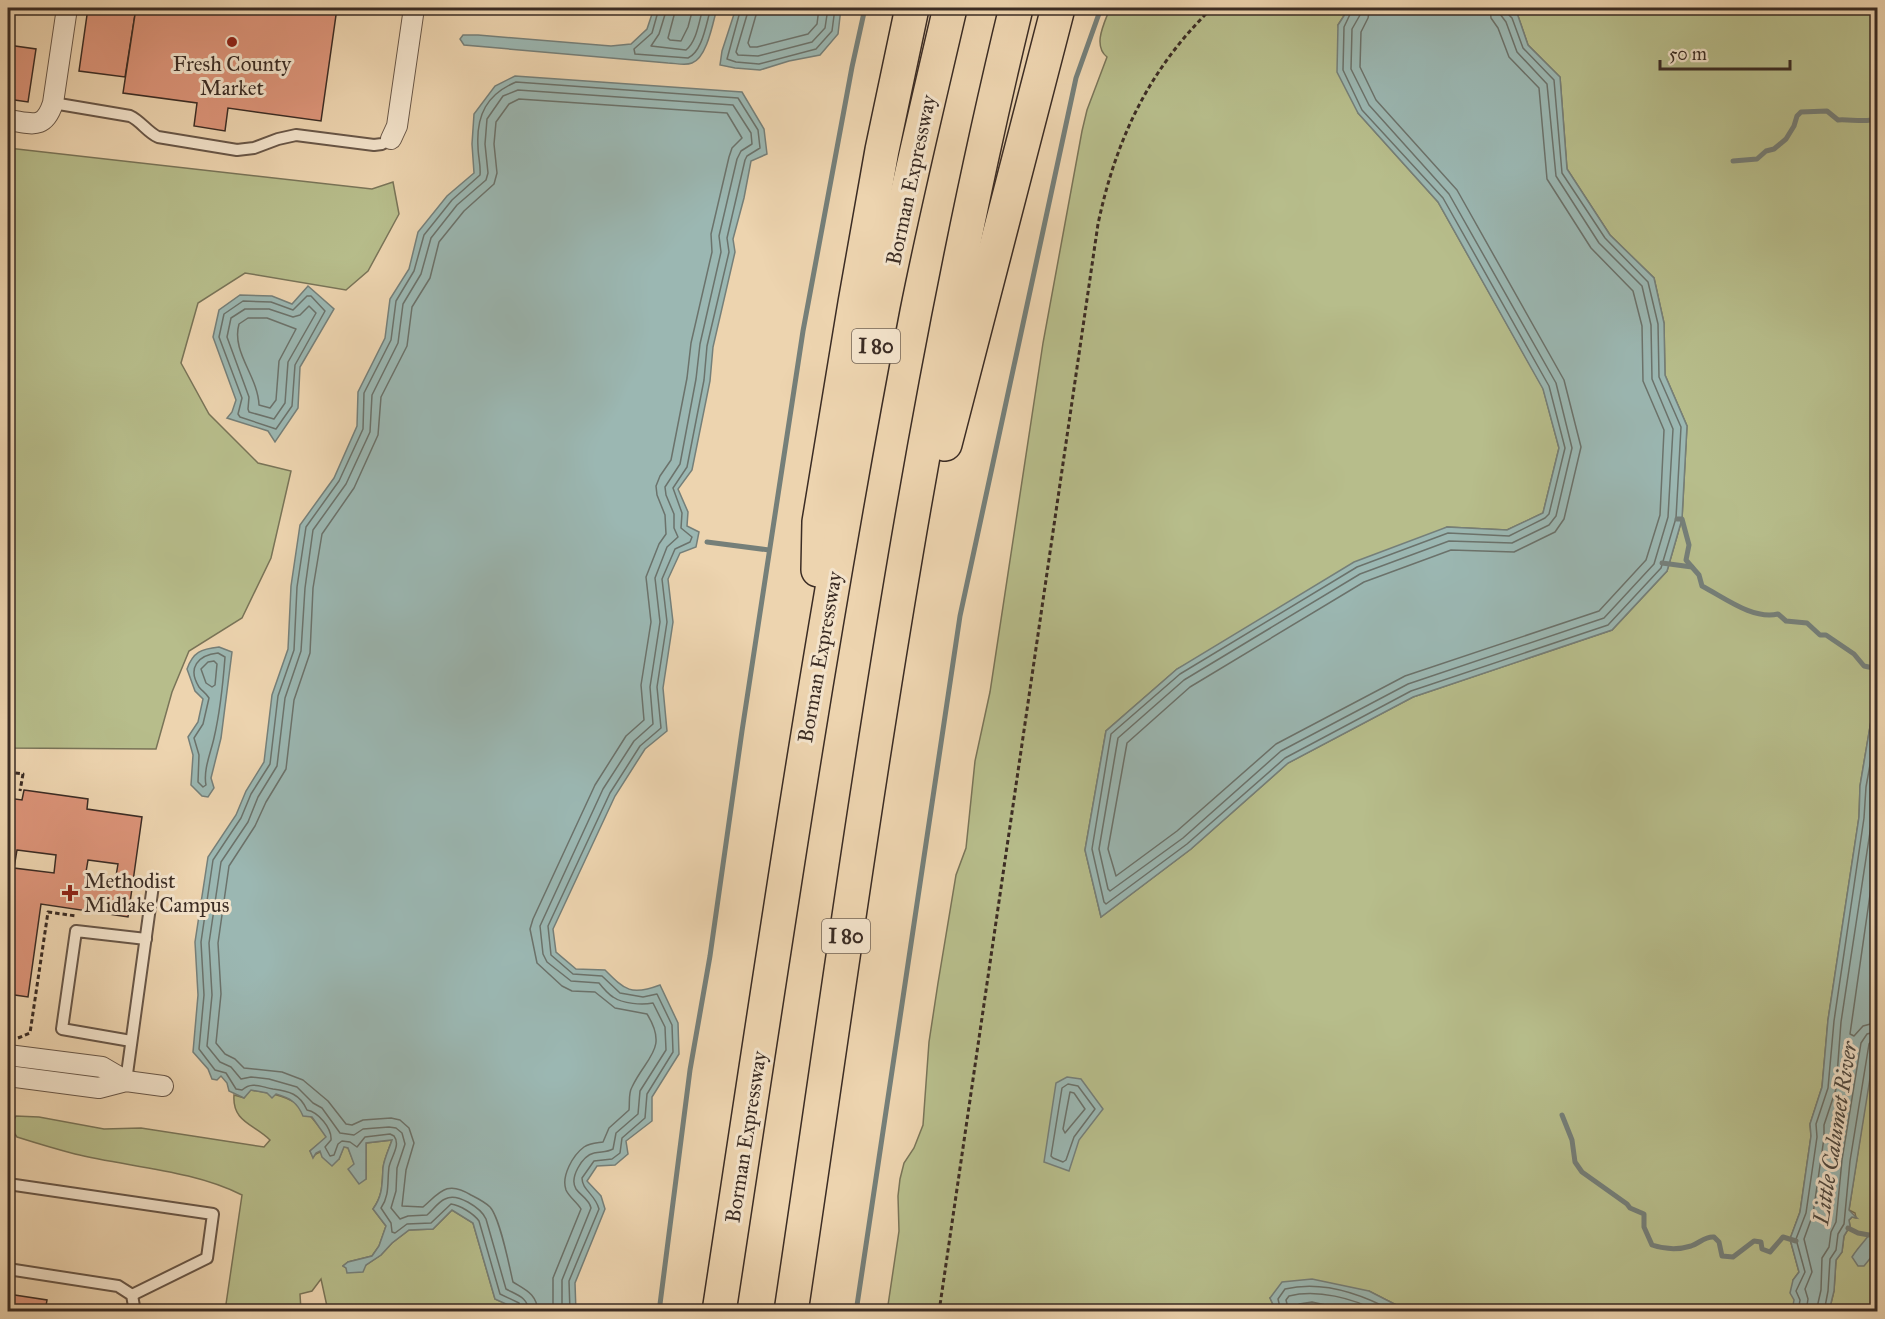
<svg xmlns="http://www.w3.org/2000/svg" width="1885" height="1319" font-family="'IM FELL Great Primer',serif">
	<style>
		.green { fill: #b7bd8b; stroke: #797458; stroke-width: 1.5 }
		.water { fill: #9bb7b2; stroke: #757f79; stroke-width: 1.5 }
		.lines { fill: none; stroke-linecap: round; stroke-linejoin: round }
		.shore { stroke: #6b726b; stroke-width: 1.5 }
		.stream { stroke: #757f79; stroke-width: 5 }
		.building { fill: #dc9479; stroke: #3b2c24; stroke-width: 1.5; fill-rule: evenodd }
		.lane-casing { stroke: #685647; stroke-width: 14 }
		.street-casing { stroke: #685647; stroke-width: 22 }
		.highway-casing { stroke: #3b2c24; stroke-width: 36 }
		.path { stroke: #3b2c24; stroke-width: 3; stroke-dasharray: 4.5 3; stroke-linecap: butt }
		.lane { stroke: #f3e3cb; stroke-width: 10 }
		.street { stroke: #f3e3cb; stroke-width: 20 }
		.highway { stroke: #edd4af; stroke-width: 33 }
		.poi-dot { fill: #8f2418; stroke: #f3e3cb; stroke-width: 2 }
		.labels { text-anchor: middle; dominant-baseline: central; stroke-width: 6; stroke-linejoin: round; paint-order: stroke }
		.shield { fill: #f3e3cb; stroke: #726356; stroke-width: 1.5 }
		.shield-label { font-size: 20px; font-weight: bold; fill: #3b2c24 }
		.poi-label { font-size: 21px; fill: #3b2c24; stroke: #f3e3cb }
		.street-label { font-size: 21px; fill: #3b2c24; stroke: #f3e3cb }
		.water-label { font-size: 22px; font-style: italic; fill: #4e4840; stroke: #f3e3cb }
	</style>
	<rect width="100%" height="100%" fill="#edd4af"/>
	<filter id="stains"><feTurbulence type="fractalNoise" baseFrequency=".00333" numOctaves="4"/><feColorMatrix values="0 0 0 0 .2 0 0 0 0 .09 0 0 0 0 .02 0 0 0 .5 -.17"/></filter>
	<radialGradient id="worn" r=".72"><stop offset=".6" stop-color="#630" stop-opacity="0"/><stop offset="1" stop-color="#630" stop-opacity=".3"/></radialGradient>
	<g class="green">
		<path d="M 1110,8 L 1349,8 L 1338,25 L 1358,113 L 1438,202 L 1543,388 L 1559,448 L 1543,513 L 1507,530 L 1447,527 L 1177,669 L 1106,731 L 1085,850 L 1101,917 L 1191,849 L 1288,763 L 1413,697 L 1612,630 L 1667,571 L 1682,519 L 1687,426 L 1665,375 L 1664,323 L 1654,278 L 1610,235 L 1567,169 L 1560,77 L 1528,45 L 1517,13 L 1508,8 L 1877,8 L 1877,685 L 1860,786 L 1859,817 L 1828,1020 L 1822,1087 L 1810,1124 L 1811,1136 L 1800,1212 L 1790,1239 L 1799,1272 L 1793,1280 L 1795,1300 L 1792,1311 L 1408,1311 L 1369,1291 L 1270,1298 L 1276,1311 L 887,1312 L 899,1231 L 898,1196 L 900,1179 L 904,1163 L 914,1148 L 923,1125 L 929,1042 L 938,983 L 956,875 L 966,848 L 975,761 L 990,692 L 1043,343 L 1082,131 L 1087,110 L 1107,57 C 1092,45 1105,22 1110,8 Z"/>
		<polygon points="8,148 372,189 393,182 399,214 368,271 346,290 245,273 198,303 181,363 209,414 258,463 291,471 271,558 242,618 189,651 172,692 156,749 8,748"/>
		<polygon points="1877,1028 1877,1222 1865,1243 1858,1249 1874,1256 1877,1250 1877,1311 1829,1312 1834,1291 1836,1260 1842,1252 1844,1236 1850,1226 1849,1220 1852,1217 1856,1218 1855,1213 1849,1210"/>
		<path d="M 250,1090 C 293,1096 301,1102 327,1137 L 310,1151 L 313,1157 C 320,1147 330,1155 339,1159 L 344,1146 L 348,1148 L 355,1165 L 366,1178 L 366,1143 L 392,1140 C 389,1149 384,1159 383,1168 C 382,1184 383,1195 373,1209 L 386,1226 L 379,1246 L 372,1256 L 348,1262 L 343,1266 L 346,1268 L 366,1265 L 381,1255 L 392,1243 L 409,1230 L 433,1229 L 452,1210 L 473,1223 L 495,1299 L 515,1308 L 517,1311 L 328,1311 L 321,1279 L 312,1291 L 300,1294 L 301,1311 L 225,1311 L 242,1195 C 193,1170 128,1167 75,1154 C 56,1149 36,1143 17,1137 L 10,1127 L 16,1116 L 39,1117 L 104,1129 L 141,1128 L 264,1147 L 270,1140 C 254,1124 232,1122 234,1095 L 244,1098 Z"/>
	</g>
	<g class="water">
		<path d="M 654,8 L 717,8 C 713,22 707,58 692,63 C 685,66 675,63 668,63 L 464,45 L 460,39 L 463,35 L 478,35 L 611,46 L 631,44 L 647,29 Z"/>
		<polygon points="736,8 841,8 838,34 820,55 789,61 760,70 735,68 720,65 722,51"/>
		<polygon points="1349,8 1508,8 1517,13 1528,45 1560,77 1567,169 1610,235 1654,278 1664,323 1665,375 1687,426 1682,519 1667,571 1612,630 1413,697 1288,763 1191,849 1101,917 1085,850 1106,731 1177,669 1354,562 1447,527 1507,530 1543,513 1559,448 1543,389 1438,202 1358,113 1337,72 1338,25"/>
		<path d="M 515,76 L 742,92 L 764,129 L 767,154 L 751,161 L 744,198 L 733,239 L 735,252 L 713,347 L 710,381 L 692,470 L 678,489 L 688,512 L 687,526 L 699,532 L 696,547 L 680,553 L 668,579 L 673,622 L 663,688 L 667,731 L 645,749 L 615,796 L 553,929 L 556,952 L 576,969 L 605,970 C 625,990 631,996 660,985 L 678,1023 L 679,1054 L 652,1097 L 652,1121 L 626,1141 L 628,1154 L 615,1165 L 597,1166 L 587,1181 L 601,1196 L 605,1209 L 575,1283 L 576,1312 L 517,1311 L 515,1308 L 495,1299 L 473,1223 L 452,1210 L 433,1229 L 409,1230 L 392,1243 L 381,1255 L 366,1265 L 363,1272 L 347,1273 L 346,1268 L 343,1266 L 348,1262 L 372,1256 L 379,1246 L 386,1226 L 373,1209 C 383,1195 382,1184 383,1168 C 384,1159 389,1149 392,1140 L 366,1143 L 366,1179 L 359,1184 L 348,1169 L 354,1164 L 348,1148 L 344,1147 L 339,1159 L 332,1166 L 322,1157 L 320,1151 L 316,1153 L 313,1158 L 310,1151 L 326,1137 L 312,1117 L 303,1116 C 297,1102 290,1098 276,1094 L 272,1098 L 267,1093 L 251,1090 L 244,1098 L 229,1091 L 227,1083 L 221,1076 L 217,1080 L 212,1079 L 208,1069 L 193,1052 L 198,995 L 195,942 L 208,857 L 236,815 L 246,791 L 264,762 L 272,695 L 288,649 L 291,586 L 300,525 L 334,478 L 357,426 L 358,392 L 385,338 L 390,299 L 409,269 L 418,232 L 447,196 L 474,173 L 472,144 L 474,114 L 495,86 Z"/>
		<polygon points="308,286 334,309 300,367 298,408 275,442 268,431 227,418 232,412 236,400 213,337 219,310 240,295 272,296 292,304"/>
		<path d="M 219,647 L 232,652 L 221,738 L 211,778 L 214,788 L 208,797 L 202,796 L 191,785 L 193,755 L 188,737 L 198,722 L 203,699 L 195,691 L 187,669 C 193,652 201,649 219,647 Z"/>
		<polygon points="1877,685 1878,1028 1849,1210 1857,1218 1852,1217 1849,1220 1850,1226 1844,1236 1842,1252 1836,1260 1834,1291 1829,1311 1792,1311 1794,1300 1790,1293 1793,1280 1799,1272 1790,1239 1800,1212 1811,1136 1810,1124 1822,1087 1828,1020 1859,817 1860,786"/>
		<polygon points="1067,1077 1081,1079 1103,1109 1079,1140 1069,1171 1044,1162 1056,1083"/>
		<path d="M 1877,1222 L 1877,1250 L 1864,1266 L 1858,1266 L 1852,1257 C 1860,1244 1871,1236 1877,1222 Z"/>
		<polygon points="1312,1279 1369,1291 1408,1311 1276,1311 1270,1298 1282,1282"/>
	</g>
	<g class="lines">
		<g class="shore">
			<path d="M 659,8 L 652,33 L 634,49 L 635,54 L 688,58 C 703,51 706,23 711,8"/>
			<path d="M 667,8 L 659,34 L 651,46 L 686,50 C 697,41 699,21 703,8"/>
			<polyline points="676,8 668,38 670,40 681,41 688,27 693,8"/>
			<polyline points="741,8 727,59 736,62 759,64 816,49 832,31 835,8"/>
			<polyline points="749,8 736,52 738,55 758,56 812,42 825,28 828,8"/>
			<polyline points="758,8 748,43 750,47 757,47 808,34 817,24 819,8"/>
			<polyline points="1353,8 1344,27 1343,70 1362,110 1443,198 1549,386 1565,448 1549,514 1545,518 1509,536 1448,533 1357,567 1180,674 1111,734 1092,849 1104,902 1106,904 1187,844 1285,758 1411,691 1608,625 1661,568 1676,518 1681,427 1659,377 1658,324 1648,282 1605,238 1562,173 1554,80 1523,48 1512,18 1507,13 1506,8"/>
			<polyline points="1361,8 1360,15 1352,29 1351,69 1369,105 1449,194 1556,383 1572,448 1556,516 1549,525 1512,543 1449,541 1360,574 1184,680 1118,738 1099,849 1108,889 1110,891 1183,838 1281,751 1408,684 1604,618 1654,564 1668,517 1673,429 1652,379 1651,325 1642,286 1599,243 1556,176 1547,84 1517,52 1506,22 1500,14 1499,8"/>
			<polyline points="1370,8 1368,18 1361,32 1360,67 1376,100 1457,190 1564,380 1581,447 1564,519 1555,532 1514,552 1451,550 1364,582 1190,687 1127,743 1108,849 1116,876 1177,831 1276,744 1405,676 1599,611 1646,560 1660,515 1664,430 1643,381 1642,326 1633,291 1591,248 1547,179 1539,88 1509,57 1498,28 1491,18 1490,8"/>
			<polygon points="307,296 311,296 325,311 295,365 292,406 276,429 240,417 238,414 242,398 219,337 224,314 243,301 271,302 293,310"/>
			<polygon points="309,306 316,313 288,362 285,403 274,419 249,412 248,409 249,397 227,337 231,318 245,309 269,309 293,317 300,315"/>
			<path d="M 248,318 L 267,318 L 296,329 L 279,361 L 276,400 L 270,408 L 259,405 C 258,376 231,352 239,324 Z"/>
			<path d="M 218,653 L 225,657 C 223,684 220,712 214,738 C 211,752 203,770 206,785 L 203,787 L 198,782 L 199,755 L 194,738 L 203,724 L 209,698 C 206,693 202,691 199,687 C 187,668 198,655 218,653 Z"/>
			<polygon points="214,661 217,664 215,685 212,687 206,683 201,669 208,662"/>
			<polyline points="1878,839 1850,1034 1854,1036 1863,1026 1878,1022"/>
			<polygon points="1068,1084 1078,1086 1095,1109 1074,1137 1066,1160 1063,1162 1053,1158 1051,1156 1062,1088"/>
			<polygon points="1070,1092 1074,1093 1085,1109 1065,1133 1063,1129"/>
			<path d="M 522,1312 L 519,1303 L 500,1294 L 479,1221 C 474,1214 460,1205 451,1204 L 431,1223 L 407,1224 L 395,1233 L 392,1232 L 391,1223 L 381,1208 C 390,1195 387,1182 389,1167 C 391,1157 401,1145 394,1136 L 390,1134 L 365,1137 L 357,1147 L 350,1142 L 342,1141 L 338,1144 L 334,1155 L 330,1156 L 325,1147 L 331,1140 C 332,1128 318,1112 307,1110 C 300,1094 289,1091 273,1089 C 261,1087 252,1081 242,1090 L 236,1089 L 226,1073 L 215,1070 L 199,1049 L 204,995 L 201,942 L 213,860 L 241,818 L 251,794 L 270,764 L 278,696 L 294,650 L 297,587 L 306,527 L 339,481 L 363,429 L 364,393 L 391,340 L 396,301 L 414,271 L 424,235 L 452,200 L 480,175 C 481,166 478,156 478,147 C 476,115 487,94 516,82 L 738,98 L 758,130 L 760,148 L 747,156 L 745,160 L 727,238 L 729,252 L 707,346 L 704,380 L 687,467 L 673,488 L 682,513 L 681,528 L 692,537 L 690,542 L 675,549 L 662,579 L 667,622 L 657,687 L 661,728 L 640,746 L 610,793 L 548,926 L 551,955 L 573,974 L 602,976 L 620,993 L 643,997 L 657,994 L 672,1025 L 673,1052 L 647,1094 L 645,1118 L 622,1138 L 620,1153 L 612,1159 L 594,1161 L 582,1178 C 582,1190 595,1194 599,1209 L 569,1281 L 570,1312"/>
			<path d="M 529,1312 C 528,1297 517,1295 506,1289 L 486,1219 C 481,1208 457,1192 445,1199 C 438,1202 433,1210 427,1215 L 408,1216 L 400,1219 L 391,1208 L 396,1191 L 397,1168 L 405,1144 L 402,1133 L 396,1128 L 389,1127 L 363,1129 L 354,1135 L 340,1133 L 322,1108 L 313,1103 L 297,1087 L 269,1079 L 251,1077 L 241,1079 L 231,1067 L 220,1062 L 207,1046 L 212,995 L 209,943 L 221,862 L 248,822 L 258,797 L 277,766 L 285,698 L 301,651 L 305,588 L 313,530 L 346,484 L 370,432 L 372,395 L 398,343 L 403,304 L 421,274 L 431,238 L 457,205 L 486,180 L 488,173 L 485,144 L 487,119 L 503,96 L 518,90 L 733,105 L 751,133 L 752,144 L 741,151 L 737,159 L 719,236 L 721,252 L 700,344 L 696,379 L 680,464 L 665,487 L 666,495 L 674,514 L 674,528 L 678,537 L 667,547 L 655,578 L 660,622 L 650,687 L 653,724 L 634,741 L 603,789 L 540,926 L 543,954 L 547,962 L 571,981 L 599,983 C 603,988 608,994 613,997 C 623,1004 642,1005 653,1003 L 665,1027 L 666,1050 L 640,1091 L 638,1114 L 616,1133 L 613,1149 C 606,1153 601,1151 594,1153 C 582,1156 569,1178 576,1189 C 581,1196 589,1199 591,1208 L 562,1280 L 562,1312"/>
			<path d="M 538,1312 C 537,1294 526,1290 513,1282 C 509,1265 500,1218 490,1207 C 485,1202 477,1198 471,1195 C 447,1180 440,1192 423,1207 L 402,1206 L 406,1170 L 414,1143 L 409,1128 L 400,1120 L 391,1118 L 363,1120 L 352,1125 L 346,1124 L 328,1101 L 303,1080 L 282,1072 L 244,1068 L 235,1059 L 225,1054 L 216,1043 L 221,994 L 218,943 L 229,866 L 255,826 L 266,802 L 286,769 L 294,700 L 310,653 L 313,588 L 322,534 L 354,488 L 378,435 L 381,397 L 407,346 L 412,307 L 430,278 L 439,242 L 464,211 L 494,184 L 497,173 L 494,144 L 496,122 L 509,104 L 519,99 L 727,113 L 742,138 L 732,148 L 729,157 L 711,234 L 712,252 L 691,343 L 687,378 L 671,460 L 660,476 L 656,486 L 657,495 L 665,515 L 666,534 L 659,544 L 646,577 L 651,622 L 641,685 L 644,720 L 626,736 L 595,785 L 533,919 L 530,929 L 537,963 L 562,986 L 572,991 L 595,992 L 615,1008 L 647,1014 C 669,1049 646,1057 632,1087 C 628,1094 630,1103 629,1110 L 609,1128 L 603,1142 C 597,1143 590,1143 584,1147 C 573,1155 561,1176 566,1190 C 569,1197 577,1202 581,1209 L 553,1278 L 553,1312"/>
			<path d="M 1281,1312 L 1278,1299 L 1285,1289 C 1322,1280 1362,1294 1395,1312"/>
			<path d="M 1289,1312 L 1286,1300 L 1289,1296 C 1317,1289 1353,1298 1379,1312"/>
			<polyline points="1298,1312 1299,1304 1312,1302 1357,1312"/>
			<polyline points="1798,1312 1800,1300 1796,1291 1805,1272 1796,1239 1806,1213 1817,1137 1816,1124 1828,1088 1834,1021 1864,818 1866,787 1878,720"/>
			<polyline points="1806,1312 1808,1299 1805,1289 1812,1272 1804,1239 1813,1214 1824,1138 1824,1125 1836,1089 1841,1022 1872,819 1873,788 1878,763"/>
			<polyline points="1816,1312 1821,1290 1822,1258 1829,1247 1831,1232 1836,1222 1842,1160 1861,1043 1867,1034 1878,1031"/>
			<polyline points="1824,1312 1828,1291 1830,1259 1836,1250 1838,1234 1844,1224 1850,1161 1869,1044 1872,1040 1878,1039"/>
		</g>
		<g class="stream">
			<path d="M 1733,161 L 1757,159 L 1766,151 L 1774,149 L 1786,139 L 1794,126 L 1797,116 L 1801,112 L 1827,111 L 1838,120 C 1849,119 1870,123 1878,118"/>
			<polyline points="1677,519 1682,519 1689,545 1686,560 1692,567"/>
			<polyline points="707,542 769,550"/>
			<path d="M 1662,563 L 1692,567 L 1699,575 L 1702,586 C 1725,598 1753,620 1778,614 L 1786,621 L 1807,623 L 1820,635 L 1826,635 L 1854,654 L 1864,666 L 1878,669"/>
			<path d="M 1562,1115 L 1572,1140 L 1575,1162 L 1582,1172 L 1627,1204 L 1630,1208 L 1644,1214 L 1644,1227 L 1652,1245 C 1664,1249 1678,1250 1691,1246 C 1700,1243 1705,1236 1714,1237 L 1719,1242 L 1722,1256 L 1733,1257 L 1754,1241 L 1761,1242 L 1762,1249 L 1770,1252 L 1783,1237 L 1796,1241"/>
			<polyline points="1848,1228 1858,1233 1869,1235"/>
			<polyline points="659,1312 690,1070 710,956 742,731 803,331 852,67 865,8"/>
			<polyline points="856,1312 960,616 1076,78 1101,8"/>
		</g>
	</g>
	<g class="building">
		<polygon points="88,8 136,8 125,77 79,71"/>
		<polygon points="136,8 337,8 321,121 228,108 225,131 194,126 197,103 123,93"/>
		<polygon points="8,45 36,49 28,102 8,99"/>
		<path d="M 24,790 L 88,799 L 87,809 L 142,817 L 128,917 L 41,904 L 28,997 L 8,994 L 8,798 L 22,800 ZM 17,850 L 56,855 L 54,873 L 14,868 ZM 88,860 L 118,864 L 115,882 L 85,878 Z"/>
		<polygon points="8,1294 47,1300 45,1312 8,1312"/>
	</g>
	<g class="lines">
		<defs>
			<g id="lane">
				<path d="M 53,103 L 130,116 C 141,121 147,132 158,137 L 237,150 L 254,148 L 278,139 L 296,135 L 374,145 L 382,144 L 391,139"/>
				<polyline points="131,1041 62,1029 76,931 146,939"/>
				<polyline points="126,1081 154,878"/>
				<polyline points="8,1184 213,1214 207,1258 132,1295"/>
				<polyline points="8,1269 118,1286 132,1295 135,1312"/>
			</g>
			<g id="street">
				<path d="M 8,120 C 31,123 44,131 53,103 L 67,8"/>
				<polyline points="391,139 397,126 414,8"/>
				<polyline points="8,1055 102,1067 126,1081"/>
				<polyline points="8,1076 99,1088 126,1081 163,1086"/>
			</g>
			<g id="highway">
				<polyline points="945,444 1058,8"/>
				<polyline points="818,570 819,522 855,303 882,150 912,8"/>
				<path d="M 719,1312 C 770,976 819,640 883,306 C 903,206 927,107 950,8"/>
				<path d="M 791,1312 C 856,875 912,437 1016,8"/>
			</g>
		</defs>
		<use href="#lane" class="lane-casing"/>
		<use href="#street" class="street-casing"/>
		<use href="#highway" class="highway-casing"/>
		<g class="path">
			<polyline points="8,772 23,774 20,791"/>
			<polyline points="18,1038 30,1033 48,912 76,916"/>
			<path d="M 939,1312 L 1098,224 C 1116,139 1149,69 1212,8"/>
		</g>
		<use href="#lane" class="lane"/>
		<use href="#street" class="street"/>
		<use href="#highway" class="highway"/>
	</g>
	<g class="poi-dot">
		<circle cx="232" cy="42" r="6"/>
		<path d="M67 884h6v6h6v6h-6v6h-6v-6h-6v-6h6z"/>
	</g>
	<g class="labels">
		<g class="shield">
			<rect x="852" y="329" width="48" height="34" rx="4.5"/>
			<rect x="822" y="919" width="48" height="34" rx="4.5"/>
		</g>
		<g class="shield-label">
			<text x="876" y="346">I 80</text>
			<text x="846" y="936">I 80</text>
		</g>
		<g class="poi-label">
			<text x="232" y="64">Fresh County<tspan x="232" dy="24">Market</tspan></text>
			<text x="84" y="881" text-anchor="start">Methodist<tspan x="84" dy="24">Midlake Campus</tspan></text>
		</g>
		<g class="street-label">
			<text transform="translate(911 180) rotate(-78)">Borman Expressway</text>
			<text transform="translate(820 657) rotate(-80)">Borman Expressway</text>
			<text transform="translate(746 1137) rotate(-81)">Borman Expressway</text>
		</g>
		<g class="water-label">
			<text transform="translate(1835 1133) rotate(-81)">Little Calumet River</text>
		</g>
	</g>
	<rect width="1885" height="1319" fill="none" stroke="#edd4af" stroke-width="30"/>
	<rect x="9" y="9" width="1867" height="1301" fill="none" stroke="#3b2c24" stroke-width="3"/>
	<rect x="15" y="15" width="1855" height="1289" fill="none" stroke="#3b2c24" stroke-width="1.5"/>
	<path d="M1660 60v9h130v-9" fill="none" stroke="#3b2c24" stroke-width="3"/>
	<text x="1669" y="60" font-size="18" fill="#3b2c24" stroke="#f3e3cb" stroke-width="4.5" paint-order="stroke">50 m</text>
	<rect width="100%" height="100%" filter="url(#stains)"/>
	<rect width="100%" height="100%" fill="url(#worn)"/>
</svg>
